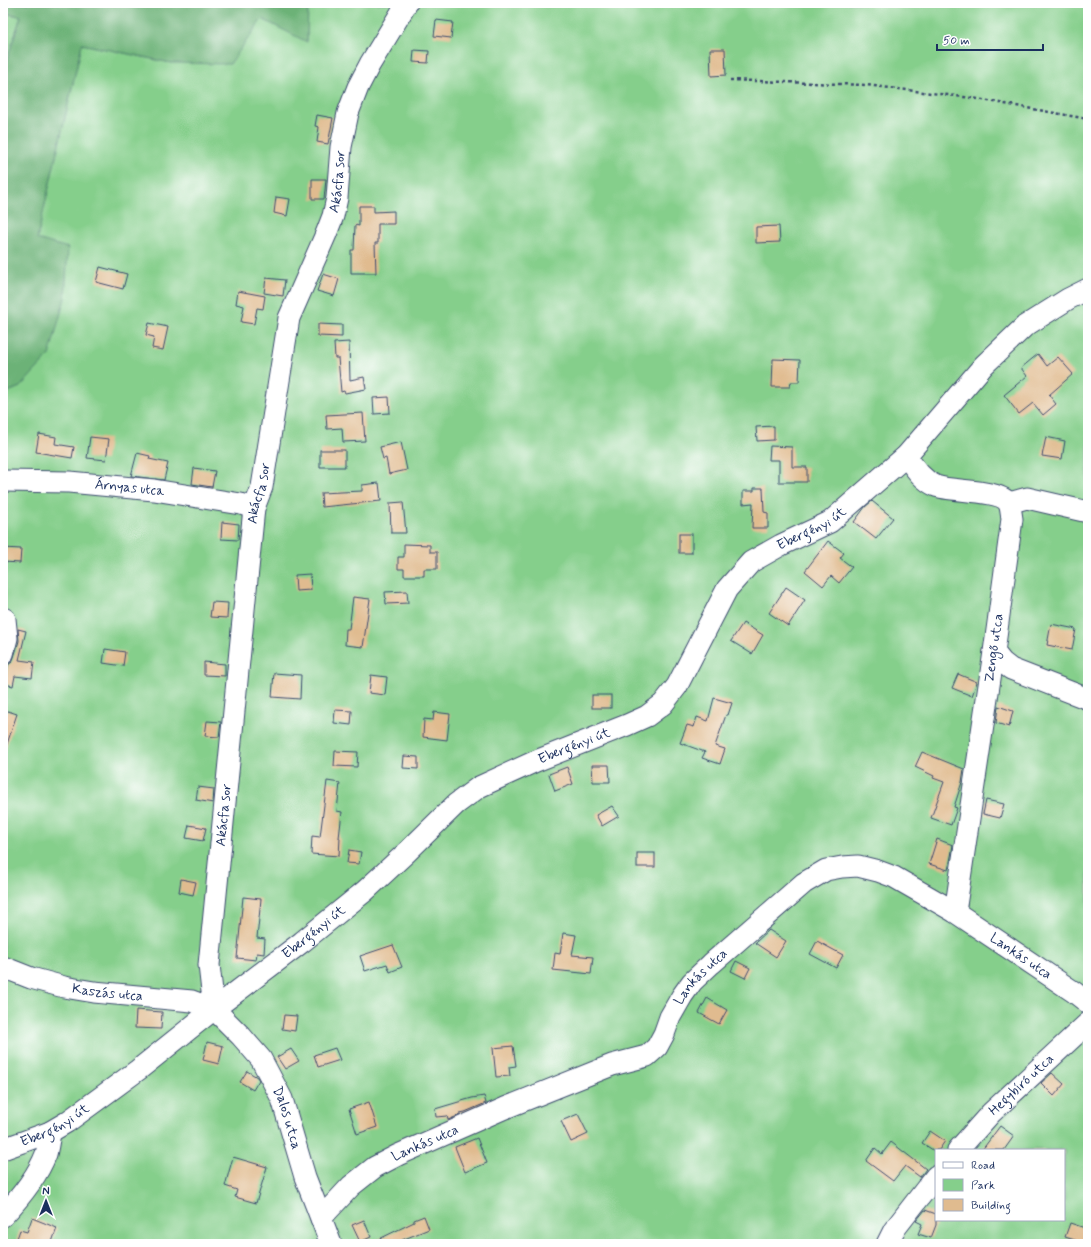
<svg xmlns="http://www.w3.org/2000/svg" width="1091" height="1247" font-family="Mynerve,sans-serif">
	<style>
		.green { fill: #85cf8b; stroke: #507f74; fill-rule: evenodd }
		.forest { fill: #6cb277; stroke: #44706a }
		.building { fill: #e0bb8f }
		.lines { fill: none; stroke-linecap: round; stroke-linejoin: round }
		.minor-casing { stroke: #3b4a6e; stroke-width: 23 }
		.path { stroke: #3b4a6e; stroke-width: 2.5; stroke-dasharray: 3 3; stroke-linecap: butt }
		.minor { stroke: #fff; stroke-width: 21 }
		.labels { text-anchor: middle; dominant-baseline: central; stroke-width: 3; stroke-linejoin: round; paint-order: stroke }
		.street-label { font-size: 14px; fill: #1b2f5e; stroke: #fff }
	</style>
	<rect width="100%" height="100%" fill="#fff"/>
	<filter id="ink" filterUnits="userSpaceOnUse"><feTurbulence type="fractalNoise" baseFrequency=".025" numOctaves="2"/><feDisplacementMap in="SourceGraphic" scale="8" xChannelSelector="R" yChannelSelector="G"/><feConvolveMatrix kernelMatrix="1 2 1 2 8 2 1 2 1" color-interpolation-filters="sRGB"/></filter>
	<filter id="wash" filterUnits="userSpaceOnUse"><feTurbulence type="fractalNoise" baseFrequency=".012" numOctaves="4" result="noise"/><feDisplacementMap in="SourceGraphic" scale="16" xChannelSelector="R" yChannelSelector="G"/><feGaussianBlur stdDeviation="0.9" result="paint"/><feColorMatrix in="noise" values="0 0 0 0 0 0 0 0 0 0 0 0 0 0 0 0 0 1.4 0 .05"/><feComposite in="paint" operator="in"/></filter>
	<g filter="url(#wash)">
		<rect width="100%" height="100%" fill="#f3e5cb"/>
		<g class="green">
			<path d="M 308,3 L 1088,3 L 1088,1244 L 3,1244 L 3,394 L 20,387 L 37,239 L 82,44 L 171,63 L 262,19 L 307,41 ZM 936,1150 L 1064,1150 L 1064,1220 L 936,1220 Z"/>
			<polygon points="3,13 21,16 3,72"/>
		</g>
		<polygon class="forest" points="3,3 308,3 307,42 262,19 230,64 171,63 82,44 37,239 68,248 65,298 49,356 20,387 3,394 3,72 21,16 3,13"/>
		<g id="blocks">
			<g class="building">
				<polygon points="436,20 453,22 451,38 434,36"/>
				<polygon points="710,49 725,49 726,75 711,76"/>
				<polygon points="414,50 429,51 428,63 413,62"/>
				<polygon points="317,115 333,118 328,144 317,142 319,127 315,126"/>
				<polygon points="312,179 326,179 324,199 312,199"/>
				<polygon points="276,197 290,199 287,216 274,213"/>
				<polygon points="359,206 374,206 374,212 394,211 394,224 378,224 378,243 375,243 376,273 351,273 351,250 354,250 355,225 359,226"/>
				<polygon points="779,226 780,242 756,243 756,227"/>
				<polygon points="100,267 127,274 123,289 96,282"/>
				<polygon points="323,274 339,279 334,296 317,291"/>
				<polygon points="266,278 285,280 283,296 264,293"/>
				<polygon points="238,291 265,296 263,309 257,308 254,324 241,322 244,306 236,304"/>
				<polygon points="149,323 168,327 163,350 152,348 154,337 146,335"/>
				<polygon points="318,324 342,325 342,337 318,336"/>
				<polygon points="349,342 350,380 364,377 366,389 345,393 344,391 341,392 338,358 335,358 334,343"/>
				<polygon points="1038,354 1047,366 1058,357 1073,374 1049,395 1056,404 1043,415 1033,403 1019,414 1004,395 1027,376 1021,368"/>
				<polygon points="773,359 800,360 799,382 791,382 790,387 772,387"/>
				<polygon points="389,397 390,413 374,414 373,398"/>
				<polygon points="363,413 365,441 343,442 342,428 327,429 326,415"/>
				<polygon points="774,426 774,440 757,441 756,427"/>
				<polygon points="39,434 56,437 55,444 74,447 72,458 36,452"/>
				<polygon points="90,437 109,439 106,460 87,458"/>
				<polygon points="1046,437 1065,441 1062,459 1042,456"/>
				<polygon points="401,442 407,470 389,474 386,458 383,459 380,447"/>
				<polygon points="770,446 792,447 792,467 807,467 807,482 779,482 779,460 769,460"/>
				<rect x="320" y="450" width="25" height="17"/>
				<polygon points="137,453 150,456 149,459 168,463 164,480 131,476"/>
				<polygon points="194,468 215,471 212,487 192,484"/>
				<polygon points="379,483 381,501 322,507 321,493 362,491 362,485"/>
				<polygon points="754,488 763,488 764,512 768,513 768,528 752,528 753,503 743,504 743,491 754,491"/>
				<polygon points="872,501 893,518 876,539 854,522 865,507"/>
				<polygon points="403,502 406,533 391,533 390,503"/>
				<polygon points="222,522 239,524 238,540 221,539"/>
				<rect x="679" y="534" width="13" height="19"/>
				<polygon points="828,541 844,553 840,558 852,567 839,583 831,576 823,586 805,571"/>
				<polygon points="404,544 430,545 430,552 437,552 437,569 424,569 424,576 404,576 404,569 398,569 398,557 404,557"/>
				<polygon points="3,548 21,549 20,563 3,562"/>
				<polygon points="310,574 311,590 296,591 295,575"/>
				<polygon points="786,587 805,600 788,626 769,613"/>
				<polygon points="407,591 408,603 386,604 385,592"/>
				<polygon points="353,597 370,599 363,647 345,645 346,629 349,629"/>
				<polygon points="212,602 228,603 227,618 210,617"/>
				<polygon points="743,623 763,635 752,654 731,641"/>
				<polygon points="1051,624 1076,629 1072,650 1047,645"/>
				<polygon points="18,629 26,631 19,660 34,662 32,678 15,676 13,686 5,684 8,665 12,662 14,657 19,641"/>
				<polygon points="105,649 125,652 123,666 103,663"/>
				<polygon points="204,662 225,664 225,676 204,675"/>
				<polygon points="274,673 301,675 300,699 272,697"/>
				<polygon points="958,674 977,682 972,696 952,688"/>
				<polygon points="371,675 387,677 385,695 369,693"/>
				<rect x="592" y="695" width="19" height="13"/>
				<polygon points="714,698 732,703 728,715 726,715 715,746 725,749 720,764 702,758 705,752 680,743 687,725 694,727 697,717 708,721"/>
				<polygon points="998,706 1013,711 1009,727 996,723"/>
				<polygon points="5,710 17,714 5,750 3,749 3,717"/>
				<polygon points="335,710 352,711 351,725 334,723"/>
				<polygon points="434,712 450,714 447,740 423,737 424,719 433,720"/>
				<polygon points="207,721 221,722 219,737 205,736"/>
				<polygon points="335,751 358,752 357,767 334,766"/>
				<polygon points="922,752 964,769 962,782 954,807 957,808 951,825 931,818 944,782 933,778 934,776 915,767"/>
				<polygon points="404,756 418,757 418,769 403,768"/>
				<polygon points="592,765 609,765 610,782 593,782"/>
				<polygon points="567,767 573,784 555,791 549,774"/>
				<polygon points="327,781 340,783 337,811 342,812 339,838 340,838 339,856 311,854 312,836 320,837"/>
				<polygon points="198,787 214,789 213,803 196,800"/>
				<polygon points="986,800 1004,804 1000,818 983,814"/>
				<polygon points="612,806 619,816 602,826 596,815"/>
				<polygon points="189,825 206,828 203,841 186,838"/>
				<polygon points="937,839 953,845 950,862 948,870 929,864"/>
				<polygon points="349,850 361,852 359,864 347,863"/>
				<rect x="637" y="853" width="18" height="14"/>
				<polygon points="181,879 196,882 193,895 179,892"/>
				<polygon points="243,897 261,899 257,938 265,939 264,954 257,953 256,960 237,958"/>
				<polygon points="769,930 786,941 776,957 755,943"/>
				<polygon points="563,933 576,935 572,955 593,957 591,974 553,970 555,953 560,954"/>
				<polygon points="817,941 843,955 836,968 810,954"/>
				<polygon points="393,945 402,967 390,972 387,964 365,971 360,956"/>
				<polygon points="736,961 750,968 745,978 731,971"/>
				<polygon points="707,998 727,1010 719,1024 699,1013"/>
				<polygon points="136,1010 162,1012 161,1029 135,1028"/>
				<polygon points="284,1015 297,1016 295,1031 282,1029"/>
				<polygon points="207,1042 223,1046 219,1064 203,1060"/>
				<polygon points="513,1046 516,1066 509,1067 510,1076 496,1077 493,1048"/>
				<polygon points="335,1048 340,1060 318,1067 314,1055"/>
				<polygon points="291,1049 299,1061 285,1069 277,1057"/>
				<polygon points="247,1071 257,1077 259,1080 253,1090 240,1082"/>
				<polygon points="1052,1073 1064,1084 1054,1096 1041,1083"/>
				<polygon points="484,1096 486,1103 465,1112 460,1113 460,1115 448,1120 447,1116 436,1117 435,1109 472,1098"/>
				<polygon points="369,1102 377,1127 357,1134 349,1109"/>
				<polygon points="578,1114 588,1134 571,1142 561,1121"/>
				<polygon points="1000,1126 1014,1136 1004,1150 982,1150"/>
				<polygon points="930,1131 945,1141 939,1150 936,1150 936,1152 922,1143"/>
				<polygon points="477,1138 487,1163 465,1172 455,1147"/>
				<polygon points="891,1142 926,1169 920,1177 905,1166 893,1181 866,1161 875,1148 882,1154"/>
				<polygon points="233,1157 267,1167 256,1203 235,1197 237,1190 225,1186"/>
				<polygon points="925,1210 936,1214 936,1225 931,1238 918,1234 922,1224 916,1221"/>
				<polygon points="424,1216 429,1229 402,1240 404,1244 369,1244 414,1222 414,1220"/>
				<polygon points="32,1218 57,1228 52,1242 54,1244 15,1244 20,1230 27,1232"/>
				<polygon points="364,1220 371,1237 360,1242 352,1225"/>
				<polygon points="1070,1223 1088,1229 1088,1244 1065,1237"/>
			</g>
		</g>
	</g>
	<g filter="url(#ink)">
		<use href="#blocks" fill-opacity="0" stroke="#3b4a6e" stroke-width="1"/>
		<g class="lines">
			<defs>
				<g id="minor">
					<path d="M 906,456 C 914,467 922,480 936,486 C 951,492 1002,489 1009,504 C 1011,508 1011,514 1012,519 L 994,652 L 955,912"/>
					<path id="s1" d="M 3,481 L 69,482 L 154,490 L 241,504 L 254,508"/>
					<polyline points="1009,503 1027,498 1088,512"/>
					<polyline points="3,618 5,619 7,638 3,654"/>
					<polyline points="994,652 1002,662 1011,669 1088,699"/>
					<path id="s2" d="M 3,967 L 31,978 L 64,987 L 94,992 L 192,1001 L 214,1009 L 241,1036 L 261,1059 L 282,1099 L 305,1177 L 331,1244"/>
					<path id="s3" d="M 214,1009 L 209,965 L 254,508 L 262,487 L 289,318 L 326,234 L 333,216 L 337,198 L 341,147 L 348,113 L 358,87 L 370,64 L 407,3"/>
					<path id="s4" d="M 3,1149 L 50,1132 L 67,1122 L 138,1070 L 214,1009 L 302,942 L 365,891 L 407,852 L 456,804 L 479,787 L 536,761 L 627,725 L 647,716 L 663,704 L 677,686 L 727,589 L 751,562 L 781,545 L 830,522 L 906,456 L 984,365 L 1025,326 L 1068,299 L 1088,289"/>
					<path id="s5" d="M 958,1150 L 991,1113 L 1088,1023"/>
					<path d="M 3,1216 C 18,1200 38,1175 46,1154 C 48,1147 49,1139 50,1132"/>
					<path id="s6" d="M 321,1218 L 351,1186 L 375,1167 L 398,1155 L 505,1108 L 612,1065 L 647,1056 L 657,1047 L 664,1034 L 670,1017 L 682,996 L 692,982 L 711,964 L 804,883 L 826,870 L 842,867 L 858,866 L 878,871 L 894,877 L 955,912 L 1074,992 L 1088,1003"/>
					<polyline points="887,1244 894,1230 936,1176"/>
				</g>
			</defs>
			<use href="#minor" class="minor-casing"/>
			<polyline class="path" points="730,80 866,85 972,98 1088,119"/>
			<use href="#minor" class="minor"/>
		</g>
	</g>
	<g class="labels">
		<g class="street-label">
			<text stroke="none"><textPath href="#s3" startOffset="843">Akácfa sor</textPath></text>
			<text stroke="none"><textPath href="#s1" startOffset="127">Árnyas utca</textPath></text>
			<text stroke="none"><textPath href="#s3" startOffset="519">Akácfa sor</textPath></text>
			<text stroke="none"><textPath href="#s4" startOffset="1041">Ebergényi út</textPath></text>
			<text transform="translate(994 648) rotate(-82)">Zengő utca</text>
			<text stroke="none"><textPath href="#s4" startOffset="705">Ebergényi út</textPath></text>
			<text stroke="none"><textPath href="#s3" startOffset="195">Akácfa sor</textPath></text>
			<text stroke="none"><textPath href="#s4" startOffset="381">Ebergényi út</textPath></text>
			<text stroke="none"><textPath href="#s6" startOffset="851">Lankás utca</textPath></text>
			<text stroke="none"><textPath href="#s6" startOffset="466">Lankás utca</textPath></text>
			<text stroke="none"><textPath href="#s2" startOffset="108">Kaszás utca</textPath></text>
			<text stroke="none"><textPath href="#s5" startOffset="91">Hegybíró utca</textPath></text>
			<text stroke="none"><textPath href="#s2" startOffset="350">Dalos utca</textPath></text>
			<text stroke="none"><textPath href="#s4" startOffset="57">Ebergényi út</textPath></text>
			<text stroke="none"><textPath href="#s6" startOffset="130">Lankás utca</textPath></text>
		</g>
	</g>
	<rect width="1091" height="1247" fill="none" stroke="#fff" stroke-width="16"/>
	<rect x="935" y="1149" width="130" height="72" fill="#ffffff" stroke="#a4acbf"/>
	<rect x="943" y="1162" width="20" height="6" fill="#ffffff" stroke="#a4acbf"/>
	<text x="971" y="1169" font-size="12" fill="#1b2f5e">Road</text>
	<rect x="943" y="1179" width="20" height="12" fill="#85cf8b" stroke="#a4acbf"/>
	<text x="971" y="1189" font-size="12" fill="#1b2f5e">Park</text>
	<rect x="943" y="1199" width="20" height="12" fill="#e0bb8f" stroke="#a4acbf"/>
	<text x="971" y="1209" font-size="12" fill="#1b2f5e">Building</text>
	<g transform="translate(46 1201)" stroke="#ffffff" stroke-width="3" paint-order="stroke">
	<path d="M0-3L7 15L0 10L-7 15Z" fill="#1b2f5e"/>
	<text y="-6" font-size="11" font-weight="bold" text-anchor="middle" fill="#1b2f5e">N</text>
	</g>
	<path d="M937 44v6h106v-6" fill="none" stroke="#1b2f5e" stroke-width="2"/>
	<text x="943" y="44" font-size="12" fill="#1b2f5e" stroke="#ffffff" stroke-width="3" paint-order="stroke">50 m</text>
</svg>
